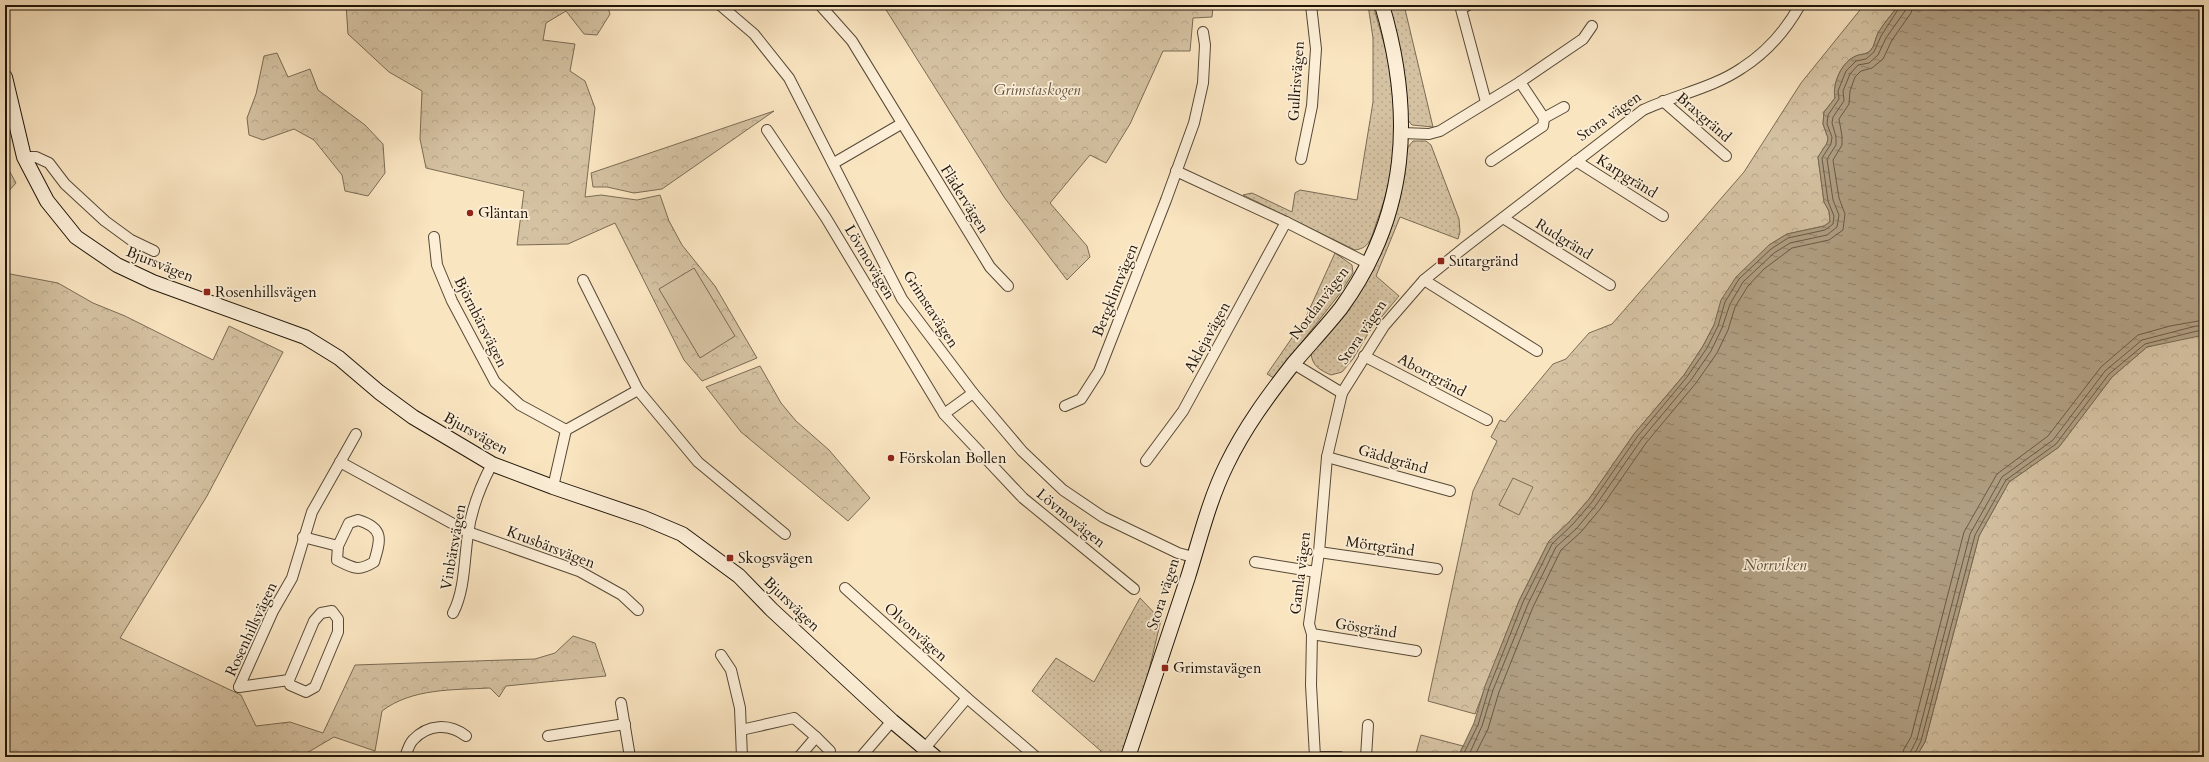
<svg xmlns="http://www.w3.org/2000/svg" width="2209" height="762" font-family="Cardo,serif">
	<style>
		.grass { fill: url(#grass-dots); stroke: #7a6c55 }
		.forest { fill: url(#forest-crowns); stroke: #7a6c55 }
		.pitch { fill: #d5c2a2; stroke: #7a6c55 }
		.water { fill: url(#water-ripples); stroke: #766751 }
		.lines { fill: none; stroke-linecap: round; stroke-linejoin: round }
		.shore { stroke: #685a45; stroke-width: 1 }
		.street-casing { stroke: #564936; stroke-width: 12 }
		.secondary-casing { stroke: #1f1508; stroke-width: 16 }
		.street { stroke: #fceed7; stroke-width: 10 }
		.secondary { stroke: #fceed7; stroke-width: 14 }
		.poi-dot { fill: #8f2418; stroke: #fceed7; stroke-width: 1.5 }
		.labels { text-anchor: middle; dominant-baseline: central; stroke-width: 3.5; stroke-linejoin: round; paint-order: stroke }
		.street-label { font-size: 15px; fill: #1f1508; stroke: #fceed7 }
		.park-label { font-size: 15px; font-style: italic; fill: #5f523e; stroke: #fceed7 }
		.poi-label { font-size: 15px; fill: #1f1508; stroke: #fceed7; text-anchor: start }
		.water-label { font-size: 16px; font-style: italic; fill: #60533f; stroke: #fceed7 }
	</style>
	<defs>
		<pattern id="grass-dots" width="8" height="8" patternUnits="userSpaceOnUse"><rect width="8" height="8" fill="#d5c2a2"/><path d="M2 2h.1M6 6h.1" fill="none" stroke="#b6a68a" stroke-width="1.8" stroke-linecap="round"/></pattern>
		<pattern id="forest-crowns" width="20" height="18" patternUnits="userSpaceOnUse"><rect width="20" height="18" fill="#d5c2a2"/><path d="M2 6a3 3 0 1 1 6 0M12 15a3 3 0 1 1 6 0" fill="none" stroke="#b6a68a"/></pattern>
		<pattern id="water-ripples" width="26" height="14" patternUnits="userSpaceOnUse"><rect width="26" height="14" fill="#b09e82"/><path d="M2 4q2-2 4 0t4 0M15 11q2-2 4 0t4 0" fill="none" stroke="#8f8068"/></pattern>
	</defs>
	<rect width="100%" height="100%" fill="#fae5c1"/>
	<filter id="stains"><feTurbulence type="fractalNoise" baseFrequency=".005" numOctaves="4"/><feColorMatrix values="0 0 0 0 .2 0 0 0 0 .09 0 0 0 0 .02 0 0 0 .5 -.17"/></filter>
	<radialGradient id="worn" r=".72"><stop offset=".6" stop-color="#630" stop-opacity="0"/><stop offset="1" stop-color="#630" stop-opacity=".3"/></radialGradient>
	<g class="grass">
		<path d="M 1368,5 L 1373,5 C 1380,30 1388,54 1392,79 C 1400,126 1394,177 1377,221 C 1372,235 1371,248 1355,250 L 1243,195 L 1252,193 L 1292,212 L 1295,193 L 1300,190 L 1357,200 L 1373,102 L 1373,38 Z"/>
		<polygon points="1387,5 1404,5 1433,127 1412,125 1406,118"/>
		<path d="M 1413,141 L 1426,141 L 1431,145 L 1459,219 L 1460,232 L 1458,239 L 1400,217 L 1376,276 L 1399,296 L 1369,332 L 1353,359 L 1342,372 L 1331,375 C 1320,370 1312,366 1311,353 L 1395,214 L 1408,147 Z"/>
		<polygon points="5,163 16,183 5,195"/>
		<polygon points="1335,253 1352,265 1353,273 1341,292 1274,378 1267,374 1305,319"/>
		<polygon points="1140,598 1161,620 1139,712 1124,757 1099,757 1101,751 1032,691 1056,658 1094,682"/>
	</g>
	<g class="forest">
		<polygon points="346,5 607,5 610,14 597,35 584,34 566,11 546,23 543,40 575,44 570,71 585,81 595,108 585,197 601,195 637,200 660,195 669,221 682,245 715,286 757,358 702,381 684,360 615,223 568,244 517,245 524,191 426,168 420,139 422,91 389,72 348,34"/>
		<polygon points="883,5 1250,5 1250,8 1213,7 1212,17 1193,18 1190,51 1163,51 1130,124 1106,163 1090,155 1050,203 1087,246 1090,257 1067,280 1004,197"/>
		<path d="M 1864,5 L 1899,5 C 1892,14 1884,23 1878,33 C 1875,39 1875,45 1871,50 C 1865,56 1860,53 1854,57 C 1841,63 1832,85 1835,98 L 1824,112 L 1823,124 L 1828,138 L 1827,144 L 1818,157 L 1824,202 L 1829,211 L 1830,222 L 1824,226 L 1787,234 L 1769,245 L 1714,325 L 1703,346 L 1684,375 L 1634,434 L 1589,499 L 1570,521 L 1549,541 L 1519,601 L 1475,714 L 1428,701 L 1473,491 L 1497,441 L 1491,437 L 1500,420 L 1505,422 L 1553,364 L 1566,359 L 1589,333 L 1612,324 L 1744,172 L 1801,83 Z"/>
		<polygon points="277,53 288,77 310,69 318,90 365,125 383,144 385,173 368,196 345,191 342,175 314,140 294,129 263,140 249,135 247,118 256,94 264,56"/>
		<polygon points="774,111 662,189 634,193 607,187 593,187 591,173"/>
		<path d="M 5,273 L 58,283 L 93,303 L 125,316 L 213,360 L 229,326 L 283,352 L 207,496 L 120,638 L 241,695 L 256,726 L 290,722 L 323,733 L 355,665 L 535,659 L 555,653 L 573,636 L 595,643 L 606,676 L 506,686 L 499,697 L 490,688 C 454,690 412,688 382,711 L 375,751 L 334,737 L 300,757 L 5,757 Z"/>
		<polygon points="2198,335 2204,335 2204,757 1916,757 1925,742 1979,536 2009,482 2059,447 2112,377 2147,347"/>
		<polygon points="760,366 781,403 796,421 829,450 870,498 848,521 741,432 706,387"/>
		<polygon points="1421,735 1463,746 1458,757 1415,757"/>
	</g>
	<g class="pitch">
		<polygon points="694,268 735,336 700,358 659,289"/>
		<polygon points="1513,478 1533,487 1519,515 1499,505"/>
	</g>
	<path class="water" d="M 1899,5 L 2204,5 L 2204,335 L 2147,347 L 2112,377 L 2059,447 L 2009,482 L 1979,536 L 1925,742 L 1916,757 L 1458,757 L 1474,723 L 1485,686 L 1519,601 L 1549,541 L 1570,521 L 1589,499 L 1634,434 L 1684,375 L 1703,346 L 1714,325 L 1721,300 L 1736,277 L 1769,245 L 1787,234 L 1824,226 L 1830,222 L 1829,211 L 1824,202 L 1818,157 L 1827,143 L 1828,138 L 1823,124 L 1824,112 L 1835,98 C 1832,85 1841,63 1854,57 C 1860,53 1865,56 1871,50 C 1875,45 1875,39 1878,33 C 1884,23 1892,14 1899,5 Z"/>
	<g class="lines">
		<g class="shore">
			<polyline points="1462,757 1478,725 1489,688 1523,602 1552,544 1573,524 1592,502 1637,437 1687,377 1707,348 1718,326 1725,302 1739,279 1771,249 1788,238 1825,230 1833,224 1834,216 1828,201 1822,158 1831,144 1832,137 1827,124 1828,115 1839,99 1838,91 1846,71 1856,61 1866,59 1874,52 1881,36 1901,5"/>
			<polyline points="1468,757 1482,726 1493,690 1528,604 1556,547 1577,528 1596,505 1641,440 1691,380 1711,351 1722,328 1730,304 1743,282 1774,253 1790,243 1827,235 1837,227 1839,215 1833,200 1827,159 1836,145 1836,137 1832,123 1833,117 1844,101 1843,91 1850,74 1858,65 1869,63 1878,55 1886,38 1905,11 1907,5"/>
			<polyline points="1474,757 1488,729 1499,692 1533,607 1561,550 1581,532 1601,508 1646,443 1696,383 1717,353 1728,330 1735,307 1748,286 1764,269 1792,248 1829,240 1843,230 1845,214 1839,198 1833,160 1842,145 1842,136 1839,119 1849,104 1850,91 1855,77 1861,71 1872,68 1883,59 1892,40 1911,13 1913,5"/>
			<polyline points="1902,757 1904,749 1911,737 1964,532 1997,474 2048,436 2101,367 2138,335 2170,326 2204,320"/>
			<polyline points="1908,757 1917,739 1970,534 2002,477 2053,440 2105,371 2142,340 2196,326 2204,326"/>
			<polyline points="1913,757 1921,741 1975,535 2006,480 2056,444 2109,374 2145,344 2197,331 2204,331"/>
		</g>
		<defs>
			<g id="street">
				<polyline points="720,5 754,34 789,78 902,299 973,393 1022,451 1063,490 1103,517 1178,553 1193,557"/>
				<polyline points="820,5 852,41 990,267 1008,286"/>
				<polyline points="1468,5 1461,9 1486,102"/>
				<polyline points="1663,101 1726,156"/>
				<polyline points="1544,118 1564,107"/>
				<polyline points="767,130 826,218 944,414 1023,498 1134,589"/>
				<polyline points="1402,133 1429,134 1440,131 1520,82 1583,39 1592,26"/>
				<polyline points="24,157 36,157 49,163 65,184 105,221 131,240 154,251"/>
				<polyline points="1301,159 1312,106 1316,49 1311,5"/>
				<polyline points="1491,161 1543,126 1544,118 1520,82"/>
				<polyline points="1576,161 1663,216"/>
				<polyline points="834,163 901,124"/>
				<polyline points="1176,171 1286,222 1369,264"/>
				<polyline points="1503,218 1610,285"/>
				<polyline points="434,237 437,265 452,301 495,382 520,405 566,430 553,487"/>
				<polyline points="583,280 638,390"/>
				<polyline points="1424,280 1537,351"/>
				<polyline points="1364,356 1487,420"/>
				<path d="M 1294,364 L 1342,393 L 1384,326 L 1424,280 L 1465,247 L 1643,110 C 1675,95 1713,88 1742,68 C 1767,52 1786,30 1800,5"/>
				<polyline points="1065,406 1081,399 1099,371 1166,200 1194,123 1203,83 1205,45 1203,32"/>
				<polyline points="944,414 973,393"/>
				<polyline points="566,430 638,390 698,462 785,534"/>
				<polyline points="1327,457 1450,491"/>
				<polyline points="1146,461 1183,411 1286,222"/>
				<polyline points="340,462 468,532 579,571 622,595 638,610"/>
				<path d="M 358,520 C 384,528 381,539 374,562 C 358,572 353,568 337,560 L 338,546 L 349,523 Z"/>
				<polyline points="303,537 338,546"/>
				<polyline points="1319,552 1437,569"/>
				<polyline points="1255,562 1316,572"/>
				<polyline points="845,588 967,698 1036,757"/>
				<polygon points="332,611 338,619 338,632 315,687 306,692 290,685 289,680 314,621 321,613"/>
				<path d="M 453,613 C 465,590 464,560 468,534 C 471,510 481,485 492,464"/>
				<polyline points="1312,634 1416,651"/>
				<polyline points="721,655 731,670 740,708 742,757"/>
				<polyline points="239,687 273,611 292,578 312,512 356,434"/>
				<polyline points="239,687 289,680"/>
				<polyline points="621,703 630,757"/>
				<polyline points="741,730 794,718 816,737 799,757"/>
				<polyline points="548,736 625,724"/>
				<polyline points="816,737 830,751"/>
				<polyline points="925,748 967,698"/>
				<path d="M 405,757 C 407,752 409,744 413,740 C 428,724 449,723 466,736"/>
				<polyline points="861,757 892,721"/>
				<polyline points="1315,757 1311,685 1312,634 1309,624 1319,552 1327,457 1342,393"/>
				<polyline points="1320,757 1340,757"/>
				<polyline points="1366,757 1368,725"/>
			</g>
			<g id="secondary">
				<polyline points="5,77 24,157 47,201 76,237 117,265 153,282 305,337 339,358 379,392 413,417 492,464 553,487 644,518 682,534 739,576 772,610 892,721 935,757"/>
				<path d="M 1128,757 C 1148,697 1168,637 1188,577 C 1200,539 1209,500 1227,464 C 1245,427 1268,396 1293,364 C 1309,345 1326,327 1341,308 C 1409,214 1414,113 1382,5"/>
			</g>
		</defs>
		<use href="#street" class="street-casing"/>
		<use href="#secondary" class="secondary-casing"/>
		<use href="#street" class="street"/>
		<use href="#secondary" class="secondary"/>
	</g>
	<g class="poi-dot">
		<circle cx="470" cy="213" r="4"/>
		<rect x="1437" y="257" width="8" height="8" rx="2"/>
		<rect x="203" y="288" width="8" height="8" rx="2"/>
		<circle cx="891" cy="458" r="4"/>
		<rect x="726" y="554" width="8" height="8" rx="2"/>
		<rect x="1161" y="664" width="8" height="8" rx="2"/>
	</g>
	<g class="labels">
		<g class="street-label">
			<text transform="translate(1296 81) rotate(-86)">Gullrisvägen</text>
			<text transform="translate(1609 116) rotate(-35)">Stora vägen</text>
			<text transform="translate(1704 117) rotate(41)">Braxgränd</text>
			<text transform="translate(1627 176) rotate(32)">Karpgränd</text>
			<text transform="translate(965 199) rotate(58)">Flädervägen</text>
			<text transform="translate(1564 239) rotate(32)">Rudgränd</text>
			<text transform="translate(870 262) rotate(59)">Lövmovägen</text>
			<text transform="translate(160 264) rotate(22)">Bjursvägen</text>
			<text transform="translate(1115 290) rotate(-68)">Bergklintvägen</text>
			<text transform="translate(1319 303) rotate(-53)">Nordanvägen</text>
			<text transform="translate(931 309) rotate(57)">Grimstavägen</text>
			<text transform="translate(481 322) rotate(63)">Björnbärsvägen</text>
			<text transform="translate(1362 332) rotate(-56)">Stora vägen</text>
			<text transform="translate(1207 337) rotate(-61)">Aklejavägen</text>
			<text transform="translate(1432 375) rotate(28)">Aborrgränd</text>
			<text transform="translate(476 433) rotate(29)">Bjursvägen</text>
			<text transform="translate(1393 459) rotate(16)">Gäddgränd</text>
			<text transform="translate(1071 518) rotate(39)">Lövmovägen</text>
			<text transform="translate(1380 546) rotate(8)">Mörtgränd</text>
			<text transform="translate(453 547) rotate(-80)">Vinbärsvägen</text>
			<text transform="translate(551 547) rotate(21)">Krusbärsvägen</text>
			<text transform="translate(1300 573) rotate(-83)">Gamla vägen</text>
			<text transform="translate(1163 594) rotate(-72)">Stora vägen</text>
			<text transform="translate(792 604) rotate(44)">Bjursvägen</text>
			<text transform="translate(1366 628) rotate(9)">Gösgränd</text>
			<text transform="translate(251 629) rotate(-65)">Rosenhillsvägen</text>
			<text transform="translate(916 632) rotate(42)">Olvonvägen</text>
		</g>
		<g class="park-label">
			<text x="1037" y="90">Grimstaskogen</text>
		</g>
		<g class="poi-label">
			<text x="478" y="213">Gläntan</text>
			<text x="1449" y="261">Sutargränd</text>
			<text x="215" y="292">Rosenhillsvägen</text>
			<text x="899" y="458">Förskolan Bollen</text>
			<text x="738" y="558">Skogsvägen</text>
			<text x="1173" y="668">Grimstavägen</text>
		</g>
		<g class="water-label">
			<text x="1775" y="565">Norrviken</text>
		</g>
	</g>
	<rect width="2209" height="762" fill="none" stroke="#fae5c1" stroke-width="20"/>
	<rect x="6" y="6" width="2197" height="750" fill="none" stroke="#1f1508" stroke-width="2"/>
	<rect x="10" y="10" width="2189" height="742" fill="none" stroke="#1f1508"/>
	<rect width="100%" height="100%" filter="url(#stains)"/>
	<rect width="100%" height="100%" fill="url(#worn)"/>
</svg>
